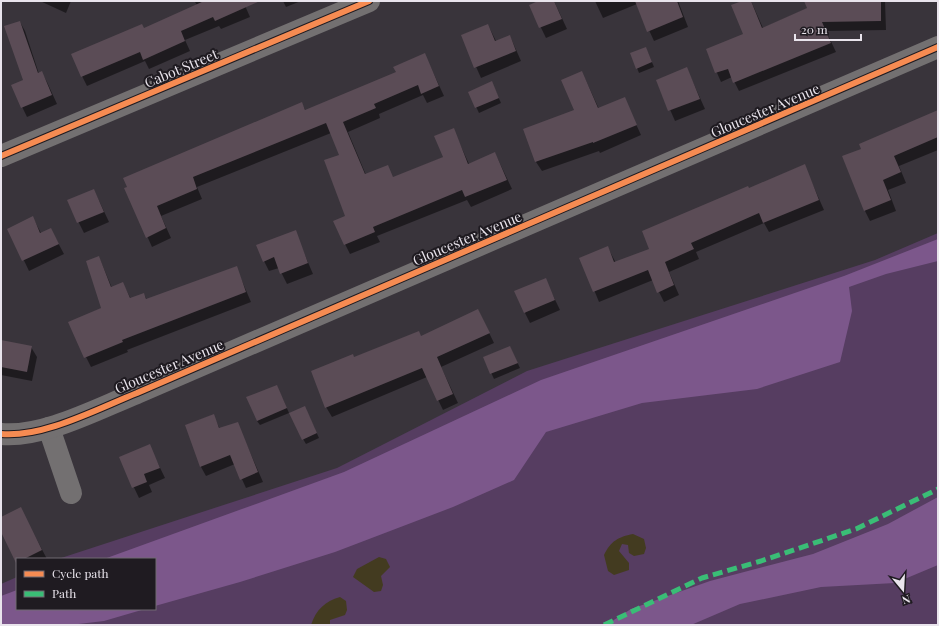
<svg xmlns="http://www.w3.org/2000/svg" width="939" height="626" font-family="'Playfair Display',serif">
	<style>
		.green { fill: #563d61 }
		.forest { fill: #7c578b }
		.sand { fill: #433b20 }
		.shadow { fill: #0007 }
		.building { fill: #5b4c56 }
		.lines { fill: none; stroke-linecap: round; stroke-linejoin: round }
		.minor { stroke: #737071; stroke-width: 22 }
		.quiet { stroke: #3abd76; stroke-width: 5; stroke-dasharray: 10 5; stroke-linecap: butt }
		.cycleway-casing { stroke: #1f1b21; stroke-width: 8 }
		.cycleway { stroke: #f68b52; stroke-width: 6 }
		.labels { text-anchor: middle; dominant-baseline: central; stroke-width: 4; stroke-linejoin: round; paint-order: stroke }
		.street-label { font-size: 14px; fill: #e9e4ec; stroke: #1f1b21 }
	</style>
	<rect width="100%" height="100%" fill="#39343b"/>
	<polygon class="green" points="938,233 938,625 1,625 1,584 17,577 17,609 155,609 155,559 58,559 337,468 527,371 875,260"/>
	<g class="forest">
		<polygon points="938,239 938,261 886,274 849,287 852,311 840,362 757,389 642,403 546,432 514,480 453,507 335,552 240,582 155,606 155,559 104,559 344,472 541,380 844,276"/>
		<polygon points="938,497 938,565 895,583 821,587 740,604 691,625 606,625 631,609 710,581 813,554 888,524"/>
		<polygon points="17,590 17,609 145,609 104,621 70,625 1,625 1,596"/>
	</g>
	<g class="sand">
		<path d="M 633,534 L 644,539 L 646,548 L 644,554 L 634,556 L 629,553 L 628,545 L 622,544 L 619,551 L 629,563 L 629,570 L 614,575 L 608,571 L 604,555 C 611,541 618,537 633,534 Z"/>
		<polygon points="379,557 386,559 390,567 381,576 383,585 381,591 374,592 353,577 357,569"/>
		<path d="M 340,597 L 346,601 L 347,610 L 345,615 L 330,620 L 330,625 L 311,625 C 316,610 325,601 340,597 Z"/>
	</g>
	<g class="shadow">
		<polygon points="40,1 71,1 66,13"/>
		<polygon points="198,1 243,1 250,17 221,29 219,26 185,40 190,51 149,69 145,61 87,86 82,76 144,29 197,5 195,2"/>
		<polygon points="283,1 301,1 286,7"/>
		<polygon points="541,1 554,1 567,29 546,38 530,5"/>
		<polygon points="595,1 678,1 688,27 654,41 637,4 603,18"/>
		<polygon points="745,1 751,1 763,28 808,8 805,1 885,1 886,30 826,31 836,52 739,91 732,77 721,82 707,50 744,35"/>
		<polygon points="20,22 25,31 39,74 42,73 47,82 57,104 27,117 12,86 24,80"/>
		<polygon points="488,25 496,41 510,36 521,61 481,78 462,35"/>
		<polygon points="646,48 654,67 639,73 637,68"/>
		<polygon points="425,55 444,96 427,103 423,95 379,114 380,118 348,132 366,175 387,167 393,178 444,157 453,129 469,164 495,153 512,189 471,207 467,200 377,236 380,242 350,254 345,244 346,217 341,156 331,133 197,187 202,199 161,216 171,238 152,247 126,189 302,104 306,111 397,73"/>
		<polygon points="687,69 705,109 675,121 657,80"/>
		<polygon points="582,72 599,109 624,98 641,135 600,153 599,151 542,171 536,162 575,110"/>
		<polygon points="492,83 501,103 479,113 469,92"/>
		<polygon points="938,118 938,150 899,166 906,183 888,190 896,211 870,221 865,211 843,157"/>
		<polygon points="804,165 824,210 769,232 764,223 696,252 699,259 669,272 679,295 664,302 653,280 599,302 581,258 608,248 616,263 651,249 749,189"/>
		<polygon points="94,190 109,222 84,233 68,201"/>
		<polygon points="33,218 41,233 56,239 64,254 29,271 9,229"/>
		<polygon points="295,232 313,274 287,284 279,268 269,271 264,261"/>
		<polygon points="99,257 112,288 123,284 131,299 144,294 147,300 236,267 251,302 127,350 128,352 91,367 69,323 102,308"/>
		<polygon points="545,279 560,310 530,323 525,313"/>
		<polygon points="478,310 494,343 441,367 458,403 443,410 427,377 332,417 326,407 354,358 421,337"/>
		<polygon points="1,341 31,347 37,357 32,381 1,375"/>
		<polygon points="510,347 520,368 494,379 484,357"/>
		<polygon points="277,386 289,413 260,425 257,421"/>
		<polygon points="307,412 319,438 306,444 303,439"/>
		<polygon points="213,415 220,429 237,423 263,482 246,488 235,464 206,476 201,467 186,425"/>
		<polygon points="149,445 165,478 149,485 152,492 139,498 120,458"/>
		<polygon points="1,518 26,519 47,559 17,559 17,562 1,530"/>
	</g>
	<g class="building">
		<polygon points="204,1 260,1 215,21 213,17 181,31 185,41 143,60 140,52 81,77 71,54 142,24 144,28"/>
		<polygon points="538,1 554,1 562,19 539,28 529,5"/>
		<polygon points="635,1 677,1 683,17 647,32"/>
		<polygon points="742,1 751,1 762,28 807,8 804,1 881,1 881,21 822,22 831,43 733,83 728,69 715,73 706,49 743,34 731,5"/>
		<polygon points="20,21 38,73 42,71 52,95 21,108 11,85 23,80 4,26"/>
		<polygon points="488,24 495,41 510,35 516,51 474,68 461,35"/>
		<polygon points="646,47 652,62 636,69 630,53"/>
		<polygon points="425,53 439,86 421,94 418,85 374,104 376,108 343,122 365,174 388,165 393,177 443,157 434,136 454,128 468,164 495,152 507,180 465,197 462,190 373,227 375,232 344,245 333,221 345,216 324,160 339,155 326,123 193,177 197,189 157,206 166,228 146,238 124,188 127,187 123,178 302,102 305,110 396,72 393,67"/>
		<polygon points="687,67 700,99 668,111 656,80"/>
		<polygon points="582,71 598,108 625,97 637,125 593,143 593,142 535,162 523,129 574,110 561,80"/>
		<polygon points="492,81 499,98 475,108 468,92"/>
		<polygon points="938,110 938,137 894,156 901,172 883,180 891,200 864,211 842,156 861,149 859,144"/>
		<polygon points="805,164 819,200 763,223 759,213 691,243 694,249 665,262 674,285 657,293 648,270 593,292 579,258 608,246 614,262 649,249 642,231 748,186 749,188"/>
		<polygon points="94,189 104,212 77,223 67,200"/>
		<polygon points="33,216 40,233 51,228 59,244 22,261 7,229"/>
		<polygon points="296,230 308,263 280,274 274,257 263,262 256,245"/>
		<polygon points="99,256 111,287 123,282 130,298 144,293 146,299 237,266 246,292 122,340 123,342 84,358 68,322 101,308 86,261"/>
		<polygon points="546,278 555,300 524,313 514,291"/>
		<polygon points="478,309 490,333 437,357 453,394 437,401 422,368 325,408 311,371 353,354 354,357 419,331 421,336"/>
		<polygon points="1,340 32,346 27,372 1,367"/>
		<polygon points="510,346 518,363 490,374 483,357"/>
		<polygon points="277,385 287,408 257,421 246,397"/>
		<polygon points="305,406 317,433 302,440 289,413"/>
		<polygon points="214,414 219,428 238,422 258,472 240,480 230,455 200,467 185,425"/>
		<polygon points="150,444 160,468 144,474 147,482 132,488 119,457"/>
		<polygon points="21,507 42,550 24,559 17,559 16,563 1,532 1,517"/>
	</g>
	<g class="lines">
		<g class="minor">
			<polyline points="1,156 369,1"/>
			<polyline points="49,428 71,493"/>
			<path d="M 1,434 C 43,438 97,409 137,393 L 938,47"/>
		</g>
		<polyline class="quiet" points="604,625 702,578 761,561 856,529 938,489"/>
		<defs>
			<g id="cycleway">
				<polyline points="1,156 369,1"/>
				<path d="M 1,434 C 43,438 97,409 137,393 L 938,47"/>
			</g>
		</defs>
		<use href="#cycleway" class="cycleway-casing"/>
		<use href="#cycleway" class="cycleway"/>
	</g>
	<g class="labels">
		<g class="street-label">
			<text transform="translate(181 68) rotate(-23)">Cabot Street</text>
			<text transform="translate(765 110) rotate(-23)">Gloucester Avenue</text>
			<text transform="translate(467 238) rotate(-23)">Gloucester Avenue</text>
			<text transform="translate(169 366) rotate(-23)">Gloucester Avenue</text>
		</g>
	</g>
	<rect width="939" height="626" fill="none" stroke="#e9e4ec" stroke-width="4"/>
	<rect x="16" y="558" width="140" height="52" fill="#1f1b21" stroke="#706b72"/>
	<rect x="24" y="571" width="20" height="6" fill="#f68b52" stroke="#706b72"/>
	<text x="52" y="578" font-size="12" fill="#e9e4ec">Cycle path</text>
	<rect x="24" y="591" width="20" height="6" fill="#3abd76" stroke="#706b72"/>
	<text x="52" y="598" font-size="12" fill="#e9e4ec">Path</text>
	<g transform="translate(903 590) rotate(162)" stroke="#1f1b21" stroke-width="3" paint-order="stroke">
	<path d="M0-3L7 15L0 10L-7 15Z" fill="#e9e4ec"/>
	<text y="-6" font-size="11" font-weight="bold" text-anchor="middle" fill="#e9e4ec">N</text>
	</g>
	<path d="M795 34v6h66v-6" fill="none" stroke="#e9e4ec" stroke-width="2"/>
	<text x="801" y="34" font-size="12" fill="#e9e4ec" stroke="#1f1b21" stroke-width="3" paint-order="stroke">20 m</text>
</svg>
